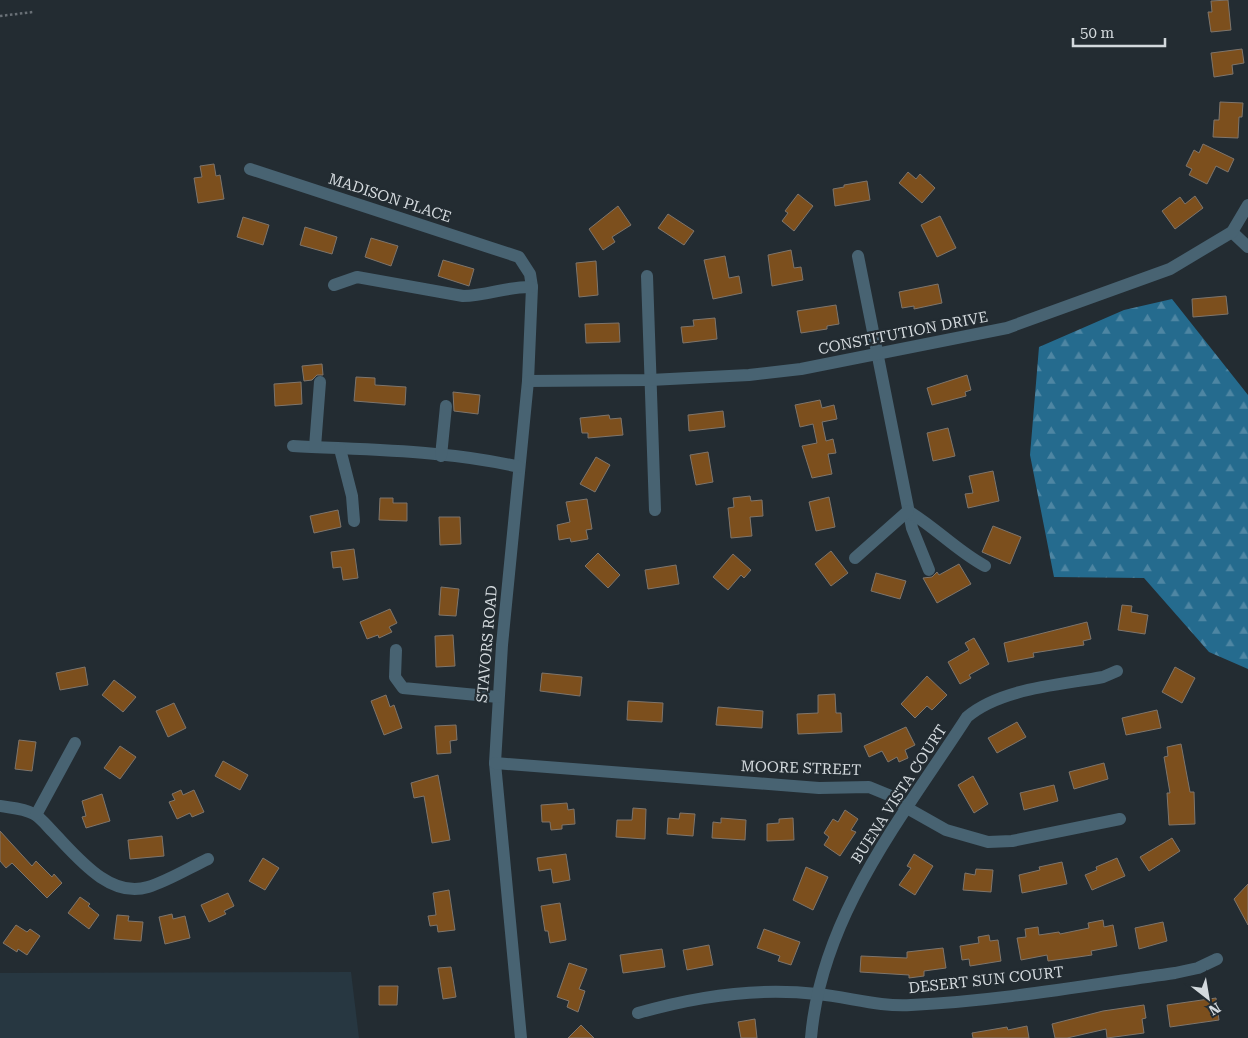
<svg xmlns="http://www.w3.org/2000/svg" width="1248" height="1038" font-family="'Roboto Serif',serif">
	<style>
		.built { fill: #273741 }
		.forest { fill: url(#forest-firs) }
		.building { fill: #7c4f1d; stroke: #7e756c }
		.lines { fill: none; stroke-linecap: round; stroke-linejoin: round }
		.path { stroke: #697076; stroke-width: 2.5; stroke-dasharray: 2.5 2.5; stroke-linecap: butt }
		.minor { stroke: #486372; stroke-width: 12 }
		.labels { text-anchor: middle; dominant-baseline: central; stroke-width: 4.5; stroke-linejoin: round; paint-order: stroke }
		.street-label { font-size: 15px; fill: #d3d9dd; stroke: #232c32 }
	</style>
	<defs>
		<pattern id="forest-firs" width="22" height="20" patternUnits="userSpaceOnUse" patternTransform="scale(1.25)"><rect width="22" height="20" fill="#256b8e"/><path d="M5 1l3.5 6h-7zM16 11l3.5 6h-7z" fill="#4e86a3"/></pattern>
	</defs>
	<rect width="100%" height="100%" fill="#232c32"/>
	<polygon class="built" points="351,972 359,1038 0,1038 0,973"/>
	<polygon class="forest" points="1172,299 1248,395 1248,669 1209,652 1144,578 1054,577 1030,455 1039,347 1124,310"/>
	<g class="building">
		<polygon points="1228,0 1231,30 1211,32 1208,12 1212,12 1211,1"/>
		<polygon points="1242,49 1244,63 1232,65 1233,74 1214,77 1211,53"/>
		<polygon points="1220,102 1243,103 1242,117 1239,117 1238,138 1213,137 1214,120 1219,120"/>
		<polygon points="1203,144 1234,159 1228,172 1216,166 1207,184 1189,175 1192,169 1186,166 1194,150 1199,153"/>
		<polygon points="214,164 216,176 220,175 224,199 198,203 194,178 202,177 200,166"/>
		<polygon points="908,172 916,179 920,174 935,188 922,203 899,183"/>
		<polygon points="867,181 870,200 835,206 833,189 844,187 844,185"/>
		<polygon points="798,194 813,206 794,231 782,221 788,213 785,211"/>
		<polygon points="1195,196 1203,208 1175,229 1162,211 1180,197 1185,204"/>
		<polygon points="618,206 631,225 612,237 615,242 603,250 589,229"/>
		<polygon points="668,214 694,231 684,245 658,228"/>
		<polygon points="940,216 956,248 937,257 921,225"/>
		<polygon points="243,217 269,225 263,245 237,237"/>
		<polygon points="305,227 337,237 332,254 300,245"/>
		<polygon points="371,238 398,246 391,266 365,257"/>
		<polygon points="791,250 794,268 801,267 803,280 772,286 768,255"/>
		<polygon points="725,256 729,278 739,276 742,293 713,299 704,260"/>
		<polygon points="443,260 474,269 469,286 438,276"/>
		<polygon points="596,261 598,295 579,297 576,263"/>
		<polygon points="938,284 942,303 914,309 914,306 902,308 899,292"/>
		<polygon points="1226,296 1228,314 1193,317 1192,299"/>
		<polygon points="836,305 839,324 827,326 827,329 801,333 797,311"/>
		<polygon points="715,318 717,339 683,343 681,327 694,326 693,320"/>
		<polygon points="619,323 620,342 586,343 585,324"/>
		<polygon points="322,364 323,375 317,375 312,380 304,381 302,366"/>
		<polygon points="967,375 971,390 965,392 966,396 932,405 927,388"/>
		<polygon points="356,377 375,378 375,385 406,387 405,405 354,401"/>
		<polygon points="301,382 302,404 275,406 274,384"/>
		<polygon points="453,392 480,395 478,414 454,411"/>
		<polygon points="820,400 822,408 834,405 837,419 822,422 826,441 833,439 836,453 828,454 832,474 812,478 802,446 817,443 813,424 800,427 795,405"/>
		<polygon points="723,411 725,427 689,431 688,415"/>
		<polygon points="609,415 610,419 621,418 623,435 588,438 588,433 582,433 580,418"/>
		<polygon points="948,428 955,456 933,461 927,433"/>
		<polygon points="708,452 713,482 696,485 690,455"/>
		<polygon points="596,457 610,465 595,492 580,484"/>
		<polygon points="993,471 999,501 968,508 965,494 973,493 969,476"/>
		<polygon points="750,496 751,501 762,500 763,516 750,517 752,536 731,538 728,508 734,507 733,498"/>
		<polygon points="829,497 835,527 816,531 809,502"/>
		<polygon points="380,498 393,498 393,503 407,503 407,521 379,520"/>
		<polygon points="587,499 592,529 586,530 588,539 571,542 570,538 559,540 557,525 570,522 566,502"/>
		<polygon points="338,510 341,527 314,533 310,516"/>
		<polygon points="439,517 460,517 461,544 440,545"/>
		<polygon points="993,526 1021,537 1010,564 982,552"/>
		<polygon points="354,549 358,578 343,580 341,567 333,568 331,552"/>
		<polygon points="831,551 848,573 831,586 815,564"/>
		<polygon points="598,553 620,575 608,588 585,566"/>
		<polygon points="733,554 751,570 744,578 741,575 728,590 713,577"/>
		<polygon points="959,564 971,584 937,603 923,578 932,577 937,572 939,575"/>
		<polygon points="676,565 679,584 648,589 645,570"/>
		<polygon points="876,573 906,581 900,599 871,591"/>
		<polygon points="441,587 459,589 456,616 439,615"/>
		<polygon points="1122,605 1132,606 1131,612 1148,615 1145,634 1118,630"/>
		<polygon points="390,609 397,623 389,627 392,632 379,638 378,635 367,639 360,622"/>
		<polygon points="1087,622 1091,639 1083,641 1084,645 1033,653 1034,657 1008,662 1004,643"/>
		<polygon points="453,635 455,666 436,667 435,636"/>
		<polygon points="974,638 989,664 969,675 971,678 960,684 948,662 969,650 965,643"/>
		<polygon points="85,667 88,685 60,690 56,673"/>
		<polygon points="1175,667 1195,678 1182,703 1162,692"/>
		<polygon points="542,673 582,677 580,696 540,691"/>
		<polygon points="927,676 947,695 932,710 927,706 915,718 901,704"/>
		<polygon points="114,680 136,697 123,712 102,695"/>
		<polygon points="835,694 836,713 841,713 842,732 798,734 797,714 818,713 818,695"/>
		<polygon points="386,695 390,707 394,705 402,728 384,735 371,701"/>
		<polygon points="628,701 663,703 662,722 627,720"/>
		<polygon points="174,703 186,728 168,737 156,711"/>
		<polygon points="718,707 763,711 762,728 716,725"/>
		<polygon points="1157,710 1161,728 1126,735 1122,718"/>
		<polygon points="1017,722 1026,737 997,753 988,738"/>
		<polygon points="456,725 457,740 450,741 451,753 437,754 435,726"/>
		<polygon points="906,727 915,745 905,750 908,758 899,762 897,757 888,762 882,751 869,757 864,746"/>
		<polygon points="19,740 36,742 32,771 15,769"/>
		<polygon points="1181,744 1190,792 1194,792 1195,824 1169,825 1167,793 1170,793 1164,757 1168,756 1167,747"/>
		<polygon points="120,746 136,757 120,779 104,768"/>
		<polygon points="223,761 248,775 240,790 215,776"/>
		<polygon points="1104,763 1108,779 1074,789 1069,772"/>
		<polygon points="438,775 450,840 432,843 424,796 414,798 411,783"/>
		<polygon points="973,776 988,804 974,813 958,785"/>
		<polygon points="1054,785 1058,801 1024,810 1020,793"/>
		<polygon points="181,790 183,795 194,790 204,812 192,817 190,813 177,819 169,802 175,800 172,794"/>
		<polygon points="102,794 110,821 86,828 82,817 86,816 82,801"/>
		<polygon points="567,803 568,810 574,809 575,824 562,825 562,829 551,830 550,822 542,822 541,805"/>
		<polygon points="633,808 646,809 645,839 616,837 617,820 632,820"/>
		<polygon points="845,810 858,819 851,830 856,832 840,856 824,845 829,837 824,833 833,819 838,822"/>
		<polygon points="680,813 695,814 693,836 667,834 668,818 679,819"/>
		<polygon points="721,818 746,820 745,840 712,838 713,822 721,823"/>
		<polygon points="793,818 794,840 767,841 767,824 779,823 779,819"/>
		<polygon points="0,831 32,866 36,861 52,877 54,874 62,883 47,898 12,863 6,868 0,861"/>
		<polygon points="162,836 164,856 130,859 128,840"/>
		<polygon points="1172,838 1180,851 1149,871 1140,857"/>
		<polygon points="566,854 570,880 553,883 551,869 539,871 537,858"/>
		<polygon points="914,854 933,866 915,895 899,885 911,868 907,866"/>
		<polygon points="263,858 279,868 265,890 249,881"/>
		<polygon points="1117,858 1125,876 1092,890 1085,875 1097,870 1096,867"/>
		<polygon points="1062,862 1067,884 1022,893 1019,875 1040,870 1039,867"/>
		<polygon points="806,867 828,877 813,910 793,900"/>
		<polygon points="976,869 993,870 991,892 963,890 965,873 975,875"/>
		<polygon points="1248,884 1248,925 1234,899"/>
		<polygon points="449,890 455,930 438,932 437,925 430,926 428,916 436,915 433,893"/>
		<polygon points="228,893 234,906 224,911 226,914 209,922 201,905"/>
		<polygon points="80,897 90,904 88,906 99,915 89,929 68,913"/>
		<polygon points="560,903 566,940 550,943 548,931 545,931 541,906"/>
		<polygon points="172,914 173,919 185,916 190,938 165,944 159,917"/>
		<polygon points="117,915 129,916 128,921 143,922 141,941 114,939"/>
		<polygon points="1103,920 1104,927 1113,925 1117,946 1091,951 1092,955 1078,957 1048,961 1047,955 1021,960 1017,938 1026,937 1025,929 1038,927 1039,935 1059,932 1060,934 1089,928 1088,923"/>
		<polygon points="1163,922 1167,941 1139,949 1135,928"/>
		<polygon points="16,925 27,932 30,929 40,936 27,955 18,949 17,952 3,943"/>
		<polygon points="764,929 800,942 791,965 778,961 780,956 757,948"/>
		<polygon points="989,935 990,941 998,940 1001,961 970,966 969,959 962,960 960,946 979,943 978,937"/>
		<polygon points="709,945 713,965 687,970 683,950"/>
		<polygon points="943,948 946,968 924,971 924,976 909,978 909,975 860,972 861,956 907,958 907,952"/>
		<polygon points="662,949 665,967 623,973 620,955"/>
		<polygon points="569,963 587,969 579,989 585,991 578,1012 567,1007 569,1001 557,997"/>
		<polygon points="451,967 456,997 443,999 438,968"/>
		<polygon points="379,986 398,986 397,1005 379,1005"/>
		<polygon points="1216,998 1219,1020 1170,1027 1167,1005"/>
		<polygon points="1144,1005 1146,1018 1142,1019 1144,1033 1107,1038 1106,1029 1067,1038 1055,1038 1052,1024 1103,1011"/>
		<polygon points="755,1019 757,1038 741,1038 738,1022"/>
		<polygon points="581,1025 594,1038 568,1038"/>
		<polygon points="1027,1026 1029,1038 973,1038 972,1033 1007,1027 1008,1030"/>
	</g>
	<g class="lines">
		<polyline class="path" points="0,16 33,12"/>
		<g class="minor">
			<polyline points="250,169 519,257 530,274 532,287 528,381 502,645 495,763 521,1038"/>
			<polyline points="1232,232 1248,247"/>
			<polyline points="858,256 912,528 929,570"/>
			<polyline points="647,276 655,510"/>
			<path d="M 334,285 L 357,277 L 463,296 C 487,296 508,286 532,287"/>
			<polyline points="528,381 650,380 749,375 801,369 1007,328 1170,269 1232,232 1248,205"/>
			<path d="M 293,446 C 366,450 449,450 519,467"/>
			<polyline points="315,447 320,382"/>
			<polyline points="340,449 352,496 354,521"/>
			<polyline points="441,456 446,406"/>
			<path d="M 908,511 C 935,527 957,551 985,566"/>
			<polyline points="855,558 908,511"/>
			<polyline points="396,650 395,677 403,688 498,697"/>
			<polyline points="495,763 819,788 869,787 891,796 907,808 946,830 988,842 1012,841 1120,819"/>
			<path d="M 0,806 C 12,808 23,808 34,814 C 41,818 47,826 53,832 C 77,857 110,899 148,887 C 168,881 189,868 208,859"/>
			<polyline points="36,815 75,743"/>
			<path d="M 638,1013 C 697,996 756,987 817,994 C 849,997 879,1007 911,1005 C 999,1001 1088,985 1175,973 L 1198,968 L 1217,959"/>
			<path d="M 811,1038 C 821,916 903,816 967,717 C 1001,688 1060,685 1103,677 L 1117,671"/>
		</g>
	</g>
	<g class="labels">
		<g class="street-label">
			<text transform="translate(390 198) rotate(18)">MADISON PLACE</text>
			<text transform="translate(903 333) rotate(-11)">CONSTITUTION DRIVE</text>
			<text transform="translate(487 644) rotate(-85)">STAVORS ROAD</text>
			<text transform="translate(801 768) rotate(2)">MOORE STREET</text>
			<text transform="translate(899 794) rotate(-57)">BUENA VISTA COURT</text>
			<text transform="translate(986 980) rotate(-6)">DESERT SUN COURT</text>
		</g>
	</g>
	<g transform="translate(1208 998) rotate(149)" stroke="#232c32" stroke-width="4" paint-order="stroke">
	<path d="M0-4L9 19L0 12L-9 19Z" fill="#d3d9dd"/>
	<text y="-8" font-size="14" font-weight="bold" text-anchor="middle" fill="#d3d9dd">N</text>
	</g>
	<path d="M1073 38v8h92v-8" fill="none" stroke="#d3d9dd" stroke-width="2.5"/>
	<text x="1080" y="38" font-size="15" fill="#d3d9dd" stroke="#232c32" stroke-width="4" paint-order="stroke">50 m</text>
</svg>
